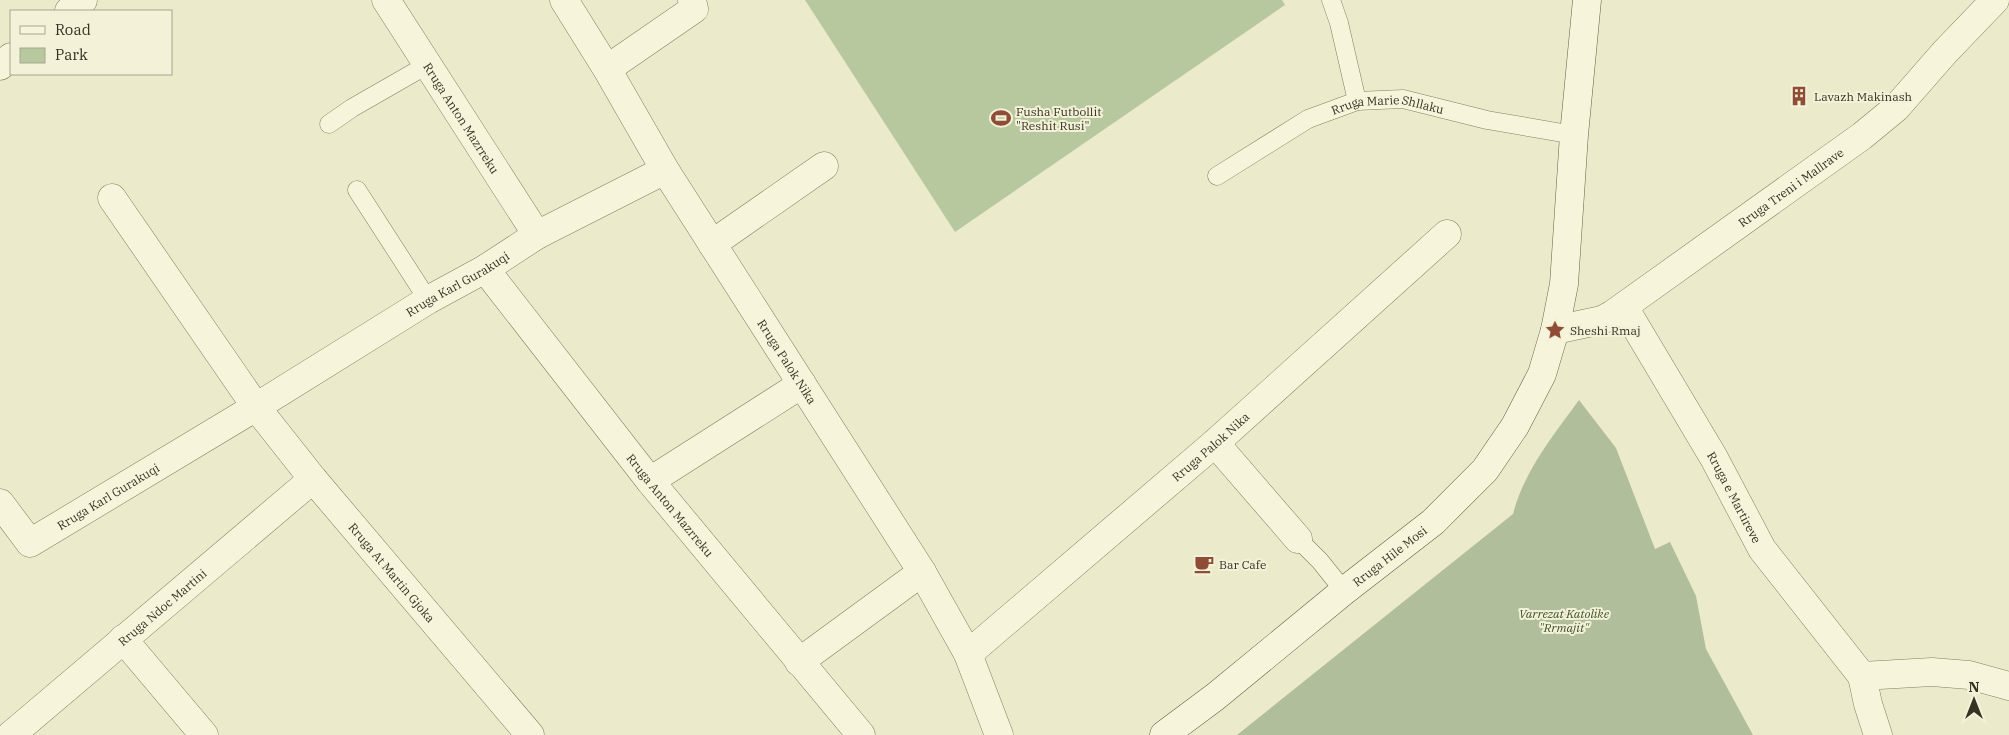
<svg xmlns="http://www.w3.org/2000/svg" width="2009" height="735" font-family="'IBM Plex Serif',serif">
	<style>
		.green { fill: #b8c89e }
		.cemetery { fill: #b1be9c }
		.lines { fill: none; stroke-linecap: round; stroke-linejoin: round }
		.lane-casing { stroke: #867e60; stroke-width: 19 }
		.street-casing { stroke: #867e60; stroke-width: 29 }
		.secondary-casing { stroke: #685f43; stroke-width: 29 }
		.lane { stroke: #f6f5dc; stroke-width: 18 }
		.street { stroke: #f6f5dc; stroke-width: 28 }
		.secondary { stroke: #f6f5dc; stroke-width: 28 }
		.labels { text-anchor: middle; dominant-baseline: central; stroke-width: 4; stroke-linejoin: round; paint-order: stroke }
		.poi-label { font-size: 12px; fill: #383222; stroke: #f3f2d9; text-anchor: start }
		.street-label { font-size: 12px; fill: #383222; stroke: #f3f2d9 }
		.park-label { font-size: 12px; font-style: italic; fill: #3e522a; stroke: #f3f2d9 }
	</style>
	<rect width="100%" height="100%" fill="#ebeaca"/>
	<polygon class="green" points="805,0 1282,0 1285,5 955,232"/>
	<path class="cemetery" d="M 1579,400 L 1616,448 L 1655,549 L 1670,542 L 1696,596 L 1706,649 L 1753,735 L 1237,735 L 1513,514 C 1524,471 1553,436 1579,400 Z"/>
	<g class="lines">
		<defs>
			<g id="lane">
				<polyline points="1331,0 1339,23 1357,101"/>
				<polyline points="329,124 352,108 427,65"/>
				<path id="s1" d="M 1217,176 L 1308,119 L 1357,101 L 1403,99 L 1487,120 L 1574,135"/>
				<polyline points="357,190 428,300"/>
				<polyline points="1298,539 1320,561 1344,591"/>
			</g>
			<g id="street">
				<path id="s2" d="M 386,0 L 537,235"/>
				<path id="s3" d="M 564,0 L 607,69 L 665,170 L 922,572 L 968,654 L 999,735"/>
				<polyline points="69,11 83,0"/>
				<polyline points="0,66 11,57"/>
				<polyline points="607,69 694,9 692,0"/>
				<path id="s4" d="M 112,198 L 256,407 L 313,479 L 530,735"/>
				<polyline points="712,244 824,166"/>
				<path id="s5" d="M 485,269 L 650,481 L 861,735"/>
				<path id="s6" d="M 1624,307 L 1714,458 L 1762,549 L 1862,676 L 1932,672 L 1969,675 L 2009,686"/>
				<path id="s7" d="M 1555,330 L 1602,320 L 1613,314 L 1862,136 L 1896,108 L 1945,52 L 1995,0"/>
				<polyline points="1215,443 1298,539"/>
				<polyline points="650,481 802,384"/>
				<path id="s8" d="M 0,503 L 30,543 L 256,407 L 428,300 L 485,269 L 537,235 L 665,170"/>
				<polyline points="123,639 204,735"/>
				<path id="s9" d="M 968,654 L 1215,443 L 1447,234"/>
				<polyline points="799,662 922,572"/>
				<polyline points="1862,676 1868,704 1878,735"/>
				<path id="s10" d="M 11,735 L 313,479"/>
			</g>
			<g id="secondary">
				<path id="s11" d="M 1164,735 L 1215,697 L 1344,591 L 1433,522 L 1485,470 L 1515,426 L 1542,374 L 1555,330 L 1564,284 L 1574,135 L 1587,0"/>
			</g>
		</defs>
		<use href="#lane" class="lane-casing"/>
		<use href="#street" class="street-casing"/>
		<use href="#secondary" class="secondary-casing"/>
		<use href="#lane" class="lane"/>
		<use href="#street" class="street"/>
		<use href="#secondary" class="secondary"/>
	</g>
	<defs>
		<symbol id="building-bare" viewBox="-9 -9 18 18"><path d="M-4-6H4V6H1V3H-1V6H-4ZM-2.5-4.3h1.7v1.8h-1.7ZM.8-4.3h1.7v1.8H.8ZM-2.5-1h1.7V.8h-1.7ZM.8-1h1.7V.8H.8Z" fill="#8f4c36" stroke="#f3f2d9" stroke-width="2.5" paint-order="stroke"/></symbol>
		<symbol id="stadium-bare" viewBox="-9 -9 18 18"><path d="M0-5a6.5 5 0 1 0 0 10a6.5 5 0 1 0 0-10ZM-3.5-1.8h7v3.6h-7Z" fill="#8f4c36" stroke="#f3f2d9" stroke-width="2.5" paint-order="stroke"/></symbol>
		<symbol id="sight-bare" viewBox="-9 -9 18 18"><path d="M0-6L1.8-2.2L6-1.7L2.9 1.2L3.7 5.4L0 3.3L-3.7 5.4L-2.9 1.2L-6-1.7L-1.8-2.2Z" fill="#8f4c36" stroke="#f3f2d9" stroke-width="2.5" paint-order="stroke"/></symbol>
		<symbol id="cafe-bare" viewBox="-9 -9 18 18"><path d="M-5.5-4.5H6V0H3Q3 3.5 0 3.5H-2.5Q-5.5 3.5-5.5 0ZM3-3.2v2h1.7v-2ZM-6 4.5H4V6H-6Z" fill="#8f4c36" stroke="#f3f2d9" stroke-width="2.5" paint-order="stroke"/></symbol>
	</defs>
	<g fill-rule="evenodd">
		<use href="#building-bare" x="1785" y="82" width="28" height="28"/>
		<use href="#stadium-bare" x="987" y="104" width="28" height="28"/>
		<use href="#sight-bare" x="1541" y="316" width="28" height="28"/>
		<use href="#cafe-bare" x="1190" y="550" width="28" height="28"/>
	</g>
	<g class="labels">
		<g class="poi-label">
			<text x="1814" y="96">Lavazh Makinash</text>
			<text x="1016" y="111">Fusha Futbollit<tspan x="1016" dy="14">"Reshit Rusi"</tspan></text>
			<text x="1570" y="330">Sheshi Rmaj</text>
			<text x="1219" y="564">Bar Cafe</text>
		</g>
		<g class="street-label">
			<text stroke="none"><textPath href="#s1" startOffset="190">Rruga Marie Shllaku</textPath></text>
			<text stroke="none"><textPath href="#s2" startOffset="140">Rruga Anton Mazrreku</textPath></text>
			<text stroke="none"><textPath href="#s7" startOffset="279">Rruga Treni i Mallrave</textPath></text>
			<text stroke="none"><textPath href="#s8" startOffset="550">Rruga Karl Gurakuqi</textPath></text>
			<text stroke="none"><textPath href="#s3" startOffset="425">Rruga Palok Nika</textPath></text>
			<text stroke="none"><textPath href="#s9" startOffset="319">Rruga Palok Nika</textPath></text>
			<text stroke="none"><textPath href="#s8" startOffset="141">Rruga Karl Gurakuqi</textPath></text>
			<text stroke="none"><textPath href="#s6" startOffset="220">Rruga e Martireve</textPath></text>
			<text stroke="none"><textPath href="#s5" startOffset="300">Rruga Anton Mazrreku</textPath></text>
			<text stroke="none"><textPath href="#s11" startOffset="288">Rruga Hile Mosi</textPath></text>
			<text stroke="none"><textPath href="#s4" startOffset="468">Rruga At Martin Gjoka</textPath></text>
			<text stroke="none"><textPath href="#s10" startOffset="198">Rruga Ndoc Martini</textPath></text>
		</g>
		<g class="park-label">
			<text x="1564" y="613">Varrezat Katolike<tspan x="1564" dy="14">"Rrmajit"</tspan></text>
		</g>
	</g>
	<rect x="10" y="10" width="162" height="65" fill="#f3f2d9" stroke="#a8a590"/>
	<rect x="20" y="26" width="25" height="8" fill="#f6f5dc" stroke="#a8a590"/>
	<text x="55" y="35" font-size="15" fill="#383222">Road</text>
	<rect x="20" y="48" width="25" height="15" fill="#b8c89e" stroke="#a8a590"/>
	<text x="55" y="60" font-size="15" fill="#383222">Park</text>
	<g transform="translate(1974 700)" stroke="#f3f2d9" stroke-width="4" paint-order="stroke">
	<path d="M0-4L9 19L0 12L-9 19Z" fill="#383222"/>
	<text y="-8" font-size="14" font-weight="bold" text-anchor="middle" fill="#383222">N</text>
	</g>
</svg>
